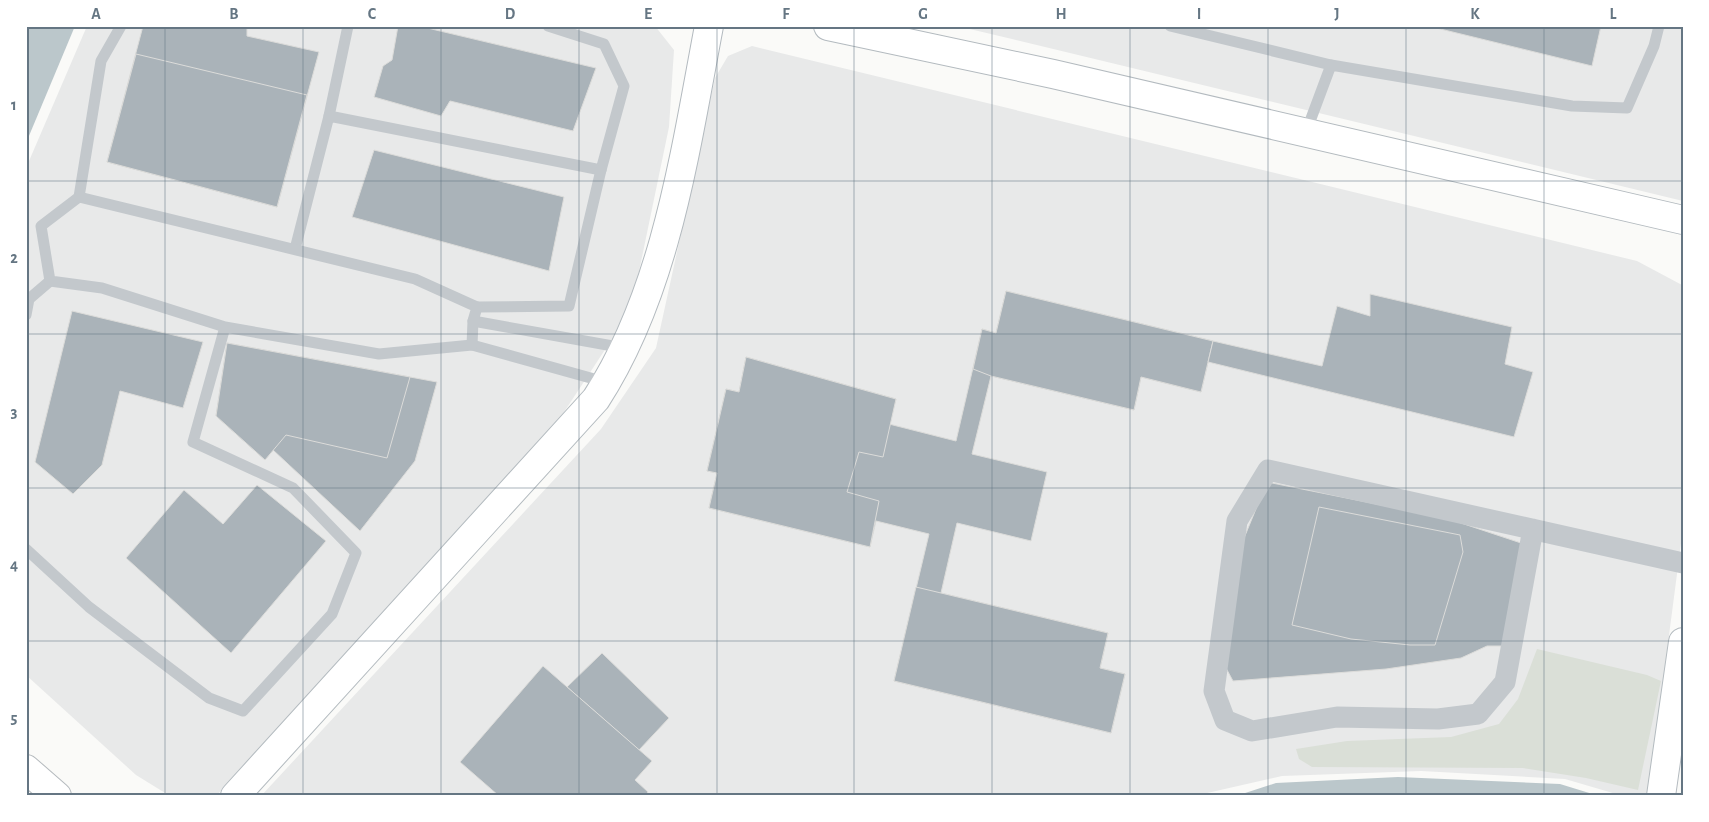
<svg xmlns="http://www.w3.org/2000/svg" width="1709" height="822" font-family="'Alegreya Sans',sans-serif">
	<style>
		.built { fill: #e8e9e9 }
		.green { fill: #dadfd7 }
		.water { fill: #bbc7cb }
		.building { fill: #aab3b9; stroke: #dcdcda }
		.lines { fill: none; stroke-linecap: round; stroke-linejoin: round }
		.secondary-casing { stroke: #b3babf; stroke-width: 30 }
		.primary-casing { stroke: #b5babe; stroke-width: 30 }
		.lane { stroke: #c3c8cc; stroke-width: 11 }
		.street { stroke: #c3c8cc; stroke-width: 21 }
		.secondary { stroke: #fff; stroke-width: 28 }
		.primary { stroke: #fff; stroke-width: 28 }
		.grid { fill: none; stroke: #657683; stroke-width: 1; stroke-opacity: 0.55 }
		.neatline { fill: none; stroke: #657683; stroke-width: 2 }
		.grid-label { font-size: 16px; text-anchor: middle; font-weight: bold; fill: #657683 }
	</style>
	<rect width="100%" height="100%" fill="#fafaf8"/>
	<g class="built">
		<polygon points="87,26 655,26 674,50 669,127 631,310 547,438 216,796 170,796 136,775 26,675 26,168"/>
		<polygon points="957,26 1683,26 1683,201 1012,39"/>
		<polygon points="752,46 1637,261 1682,285 1683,528 1648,796 1623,796 1565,779 1421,771 1282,776 1194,796 261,796 601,429 656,348 715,78 728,56"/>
	</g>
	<polygon class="green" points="1537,649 1647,675 1661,681 1638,790 1586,778 1523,768 1312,767 1299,759 1296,749 1347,741 1451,737 1499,724 1518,699"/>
	<g class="water">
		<polygon points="26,26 75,26 26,143"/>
		<polygon points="1398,777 1560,784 1599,796 1236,796 1276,783"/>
	</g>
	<g class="building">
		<polygon points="143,26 247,26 247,36 319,52 277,207 107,162"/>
		<polygon points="398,26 419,26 596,68 573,131 450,101 441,116 374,97 383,66 392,60"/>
		<polygon points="1428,26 1601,26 1592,66"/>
		<polygon points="136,54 307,95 277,207 107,162"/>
		<polygon points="374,150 564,197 549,271 352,217"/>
		<polygon points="1006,291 1213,341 1201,392 1141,377 1134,410 991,376 972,454 1047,472 1031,541 957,523 941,593 1108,633 1100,668 1125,674 1111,733 894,681 929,534 876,521 870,547 709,508 717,473 707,471 726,389 739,392 746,357 896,399 889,424 956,441 982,329 996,333"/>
		<polygon points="1006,291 1213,341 1201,392 1141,377 1134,410 991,376 973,369 982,329 996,333"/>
		<polygon points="1370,294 1512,327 1505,364 1533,372 1514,437 1208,362 1213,341 1322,366 1337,306 1370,316"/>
		<polygon points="72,311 203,342 183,408 120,391 102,465 73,494 35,462"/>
		<polygon points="227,343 437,382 415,461 360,531 273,450 265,460 216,416"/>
		<polygon points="227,343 410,377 387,458 286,435 265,460 216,416"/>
		<polygon points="746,357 896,399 883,457 859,452 847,492 879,501 870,547 709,508 717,473 707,471 726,389 739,392"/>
		<polygon points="1267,482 1446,518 1521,543 1506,646 1487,646 1461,658 1386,669 1233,681 1226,668 1242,543"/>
		<polygon points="257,485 326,541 231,653 126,558 184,490 223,524"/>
		<polygon points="1319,507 1460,535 1463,552 1435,645 1410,645 1351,639 1292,625"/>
		<polygon points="916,587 1108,633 1100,668 1125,674 1111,733 894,681"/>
		<polygon points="602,653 669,718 639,750 567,687"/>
		<polygon points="543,666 652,761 635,780 648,792 645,796 499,796 460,762"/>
	</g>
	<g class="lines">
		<defs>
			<g id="secondary">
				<polyline points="828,26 1053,74 1683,220"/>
				<path d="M 235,796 L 596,399 C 666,291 685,152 709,26"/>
				<polyline points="1661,796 1683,642"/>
			</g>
			<polyline id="primary" points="26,769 57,796"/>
		</defs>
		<use href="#secondary" class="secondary-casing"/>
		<use href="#primary" class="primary-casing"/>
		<g class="lane">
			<polyline points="1170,26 1331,65"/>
			<polyline points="329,116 348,26"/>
			<polyline points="1306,132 1331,65 1572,106 1627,108 1654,46 1659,26"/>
			<polyline points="79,197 101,61 121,26"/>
			<polyline points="295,249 329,116 601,170 624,86 604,44 548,26"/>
			<polyline points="477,307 569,306 601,170"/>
			<polyline points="26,315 29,299 50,281"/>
			<polyline points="473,321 624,348"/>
			<polyline points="472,345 605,382"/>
			<polyline points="26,549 89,607 209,698 243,711 332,614 356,553 293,488 193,442 225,327 379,354 472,345 473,321 477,307 415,279 79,197 41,226 50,281 102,288 225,327"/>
		</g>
		<polyline class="street" points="1533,529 1505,682 1478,714 1438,719 1337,717 1252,731 1225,720 1214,691 1237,521 1268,470 1683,563"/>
		<use href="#secondary" class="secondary"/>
		<use href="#primary" class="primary"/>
	</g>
	<path class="grid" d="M 165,26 L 165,796M 303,26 L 303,796M 441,26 L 441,796M 579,26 L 579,796M 717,26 L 717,796M 854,26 L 854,796M 992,26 L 992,796M 1130,26 L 1130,796M 1268,26 L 1268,796M 1406,26 L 1406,796M 1544,26 L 1544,796M 26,181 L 1683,181M 26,334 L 1683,334M 26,488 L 1683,488M 26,641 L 1683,641"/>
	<rect width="1709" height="822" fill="none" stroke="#ffffff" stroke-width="55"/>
	<rect x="28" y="28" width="1654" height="766" class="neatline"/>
	<g class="grid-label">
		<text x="96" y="19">A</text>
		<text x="234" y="19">B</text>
		<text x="372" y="19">C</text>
		<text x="510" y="19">D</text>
		<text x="648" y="19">E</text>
		<text x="786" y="19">F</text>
		<text x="923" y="19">G</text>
		<text x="1061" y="19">H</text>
		<text x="1199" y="19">I</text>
		<text x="1337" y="19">J</text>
		<text x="1475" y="19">K</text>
		<text x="1613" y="19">L</text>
		<text x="14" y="110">1</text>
		<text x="14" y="263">2</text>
		<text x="14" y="417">3</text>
		<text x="14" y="570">4</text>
		<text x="14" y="723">5</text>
	</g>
</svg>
